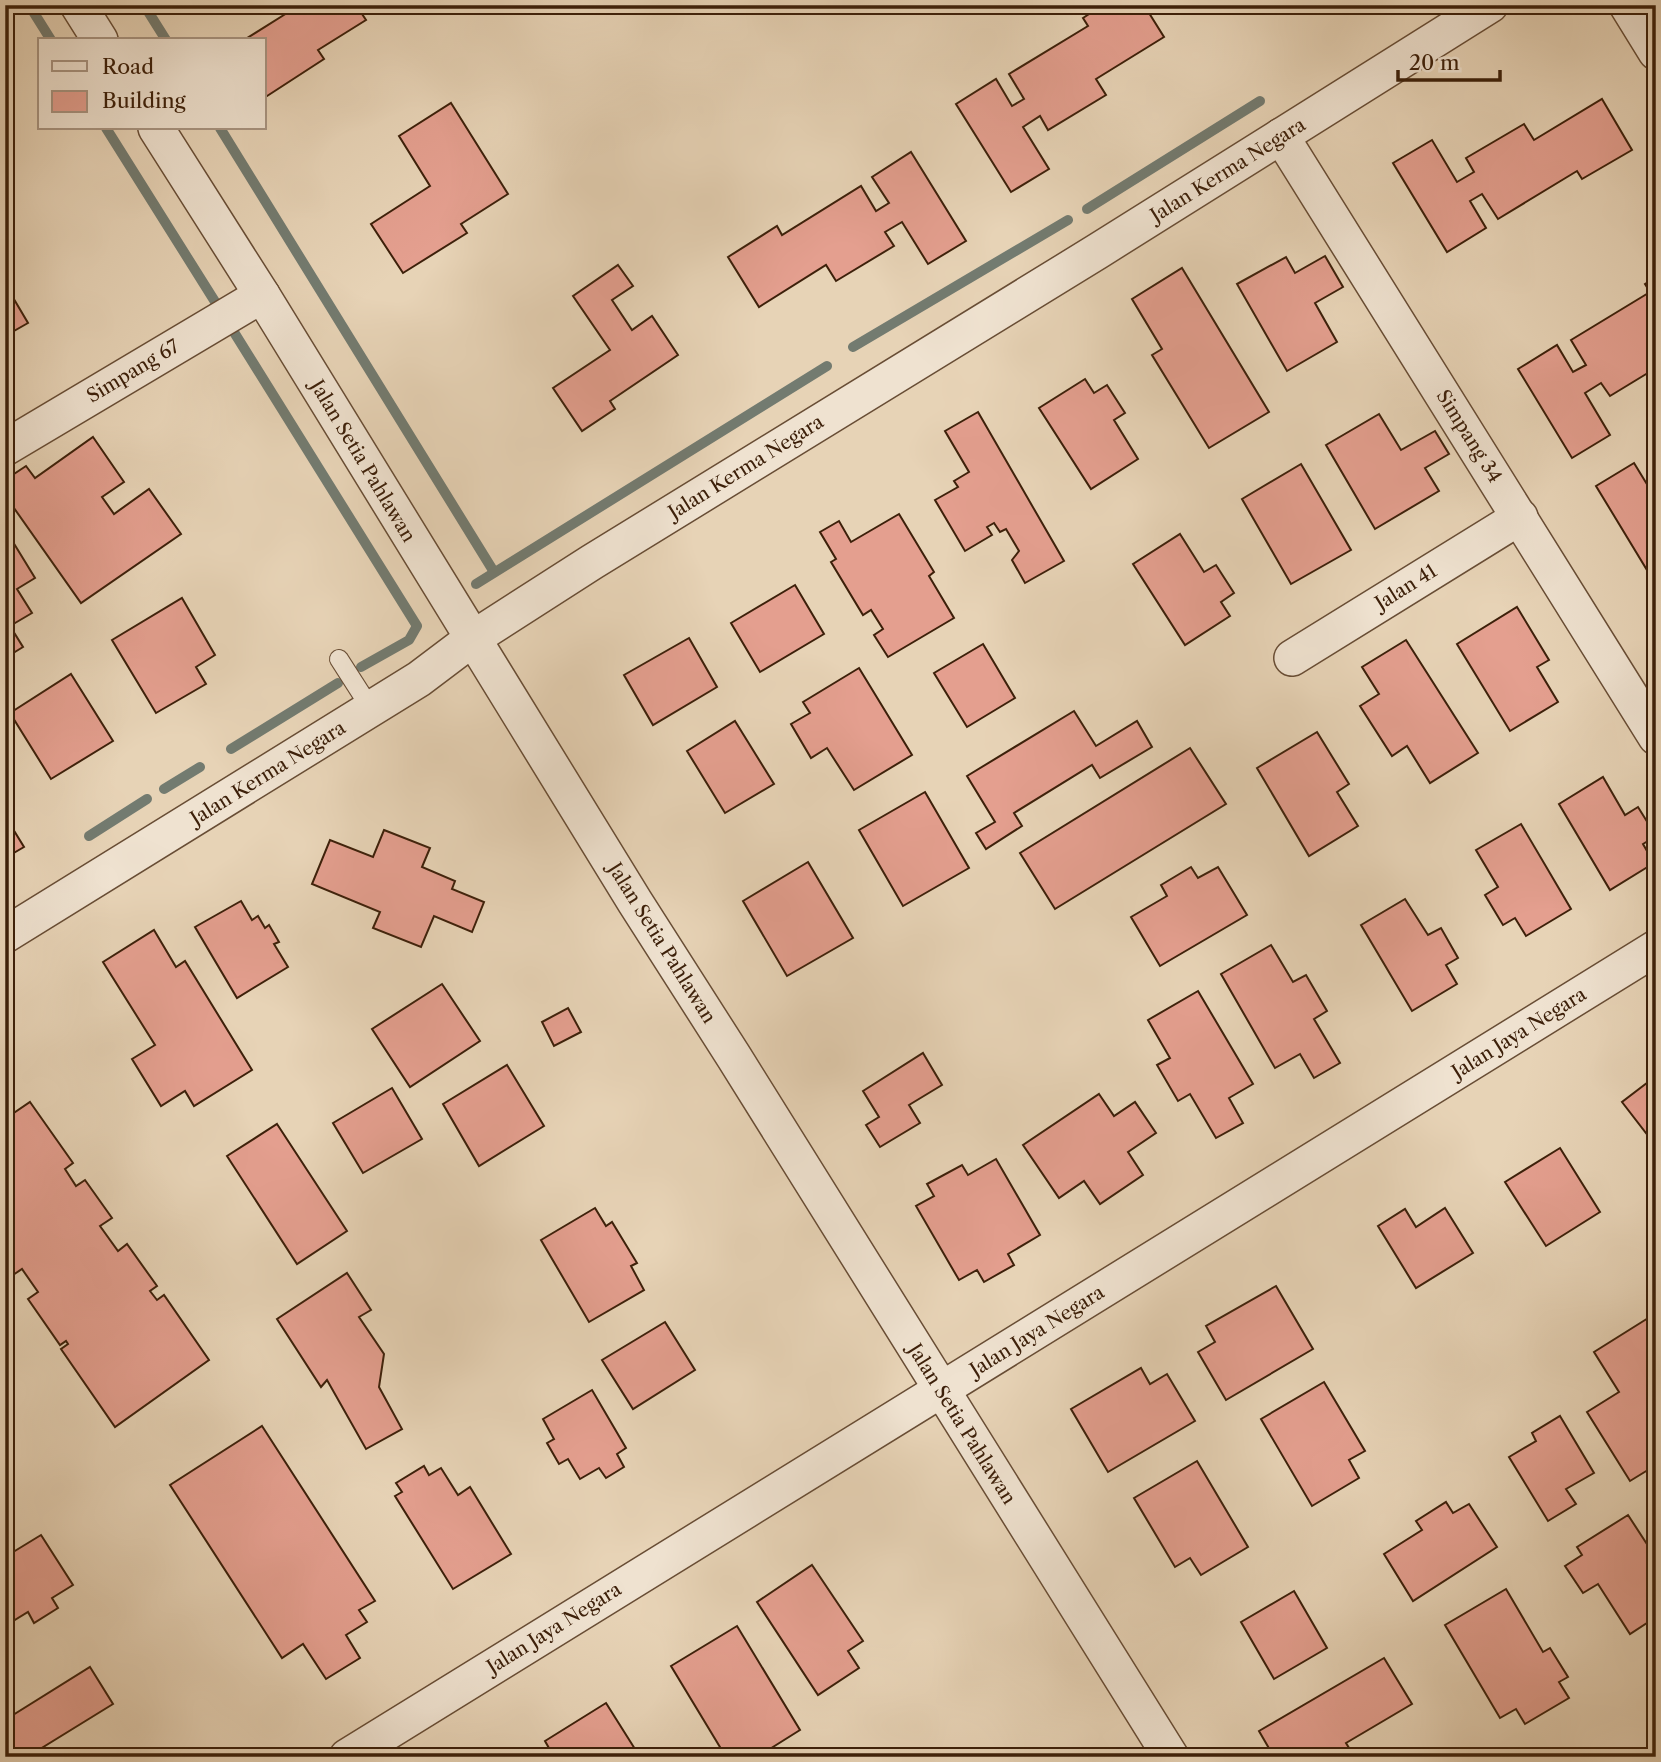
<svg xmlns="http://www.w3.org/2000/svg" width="1661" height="1762" font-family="'Libre Caslon Text',serif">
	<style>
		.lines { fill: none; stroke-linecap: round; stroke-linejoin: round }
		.stream { stroke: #737b70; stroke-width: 10 }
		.building { fill: #e49f8f; stroke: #3d200a; stroke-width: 2 }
		.service-casing { stroke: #684d35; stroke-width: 20 }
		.minor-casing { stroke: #684d35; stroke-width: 38 }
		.service { stroke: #efe2d0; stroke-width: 18 }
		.minor { stroke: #efe2d0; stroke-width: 35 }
		.labels { text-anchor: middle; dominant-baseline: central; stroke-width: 6; stroke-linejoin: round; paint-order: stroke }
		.street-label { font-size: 19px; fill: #3d200a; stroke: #efe2d0 }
	</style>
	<rect width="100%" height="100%" fill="#e7d3b6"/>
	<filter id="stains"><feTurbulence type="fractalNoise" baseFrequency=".00286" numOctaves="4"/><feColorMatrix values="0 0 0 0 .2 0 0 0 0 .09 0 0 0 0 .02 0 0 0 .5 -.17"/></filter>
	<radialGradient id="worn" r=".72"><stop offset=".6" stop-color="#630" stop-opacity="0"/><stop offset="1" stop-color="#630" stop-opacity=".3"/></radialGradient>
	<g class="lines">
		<g class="stream">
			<polyline points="29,5 51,40"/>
			<polyline points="144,5 166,40"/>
			<polyline points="106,128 219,308"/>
			<polyline points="220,128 494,572"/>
			<polyline points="1087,209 1260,101"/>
			<polyline points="232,329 417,626 409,640 361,667"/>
			<polyline points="853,347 1068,220"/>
			<polyline points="476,584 827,366"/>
			<polyline points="231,749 338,683"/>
			<polyline points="164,789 200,767"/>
			<polyline points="89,836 147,799"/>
		</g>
	</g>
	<g class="building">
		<polygon points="282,5 356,5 366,20 318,50 324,59 264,98 264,40 244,40 287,13"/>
		<polygon points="1103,5 1144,5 1164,37 1096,79 1106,95 1048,130 1040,116 1023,127 1049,169 1011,192 956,104 996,79 1012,106 1024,99 1009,74 1088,26 1083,18"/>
		<polygon points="1602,99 1632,150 1582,179 1577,171 1498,219 1482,194 1470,201 1486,228 1447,252 1393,163 1432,140 1457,182 1474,172 1466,158 1524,124 1534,140"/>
		<polygon points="451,103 508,194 461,224 467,233 403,273 371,224 430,186 399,136"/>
		<polygon points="911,152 966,241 928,264 902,222 885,232 894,246 836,281 826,265 759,307 728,257 777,226 782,235 861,186 876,211 889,203 872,177"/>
		<polygon points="1325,256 1343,287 1315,303 1337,342 1287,371 1237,284 1286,257 1295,273"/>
		<polygon points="618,265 633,286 612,300 632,330 652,316 678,355 610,401 615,409 582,431 553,388 610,350 573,296"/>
		<polygon points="1182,268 1269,412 1209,448 1152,355 1162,349 1132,299"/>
		<polygon points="1656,277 1656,368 1610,396 1601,383 1585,393 1610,435 1572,458 1518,369 1557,345 1573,372 1586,365 1571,340 1650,292 1645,284"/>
		<polygon points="5,284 28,323 5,336"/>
		<polygon points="1085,379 1094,393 1107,385 1125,413 1114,420 1138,459 1091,489 1039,408"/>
		<polygon points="978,412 1064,561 1025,583 1012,560 1019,551 1006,529 1000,532 994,523 987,527 992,535 965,551 935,500 958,487 954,481 969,472 945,431"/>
		<polygon points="1379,414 1401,450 1435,431 1449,454 1425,468 1439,491 1375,529 1326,445"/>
		<polygon points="93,437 124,482 102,497 114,514 149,489 181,534 81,603 9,501 5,480 26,466 35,478"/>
		<polygon points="1634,463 1656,499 1656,571 1650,575 1596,486"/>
		<polygon points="1301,464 1351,550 1291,584 1242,499"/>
		<polygon points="899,514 934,572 929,576 954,618 888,657 874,635 883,629 871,610 863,615 831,562 836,559 820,532 839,521 851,542"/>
		<polygon points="1180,534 1204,572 1216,565 1234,593 1221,602 1230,616 1185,645 1133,564"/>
		<polygon points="13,542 35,578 17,589 32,613 10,626 23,647 5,658 5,547"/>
		<polygon points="795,585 824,634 760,672 731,623"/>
		<polygon points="182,598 215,655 196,667 206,684 156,713 112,640"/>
		<polygon points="1517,607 1549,660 1537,667 1558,702 1510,731 1457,644"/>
		<polygon points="689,638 717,687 653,725 624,675"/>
		<polygon points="1406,640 1478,753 1430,783 1407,746 1392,756 1360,706 1379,694 1362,667"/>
		<polygon points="983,644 1015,698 967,727 934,673"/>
		<polygon points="859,668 912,755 854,790 827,748 811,758 791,724 810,713 803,702"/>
		<polygon points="71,674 113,741 51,779 10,713"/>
		<polygon points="1074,711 1096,746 1137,721 1152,747 1100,778 1092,765 1014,813 1022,826 986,849 976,833 995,822 967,776"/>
		<polygon points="735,721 774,784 725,813 687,751"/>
		<polygon points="1317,732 1349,784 1337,792 1358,826 1309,856 1257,768"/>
		<polygon points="1190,748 1226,804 1055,909 1020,853"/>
		<polygon points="1603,777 1625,815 1638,807 1656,836 1643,844 1654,863 1610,890 1559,804"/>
		<polygon points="925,792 969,868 903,906 859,830"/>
		<polygon points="5,816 24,847 5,858"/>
		<polygon points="1521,824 1571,909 1526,936 1515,918 1503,925 1485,895 1498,887 1476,850"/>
		<polygon points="384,830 430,848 422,867 455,881 452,889 484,902 472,932 434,916 421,947 373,928 380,912 312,884 330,840 373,857"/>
		<polygon points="808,862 853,938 787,976 743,901"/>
		<polygon points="1191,867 1198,878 1218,867 1247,915 1160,966 1131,917 1167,896 1161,885"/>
		<polygon points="1405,899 1428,935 1441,928 1458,958 1446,965 1457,984 1412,1011 1361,925"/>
		<polygon points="241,901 252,920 258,916 265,928 269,925 279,942 274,944 288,967 237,998 195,927"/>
		<polygon points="154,930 176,967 185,961 252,1070 194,1106 185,1091 161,1106 132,1059 155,1045 103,962"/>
		<polygon points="1271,945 1293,982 1306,975 1327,1011 1314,1019 1340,1063 1314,1078 1300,1054 1275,1068 1221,974"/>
		<polygon points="442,984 480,1041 410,1087 372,1029"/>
		<polygon points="1198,991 1253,1084 1229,1098 1243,1123 1216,1138 1190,1094 1178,1101 1157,1065 1170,1058 1148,1020"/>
		<polygon points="568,1008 581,1032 554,1046 542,1022"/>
		<polygon points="923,1053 942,1085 909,1105 920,1123 880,1147 866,1125 879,1117 863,1091"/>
		<polygon points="507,1065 544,1126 479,1166 443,1104"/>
		<polygon points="1656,1076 1656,1146 1622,1102"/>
		<polygon points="392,1088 422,1139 363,1173 333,1123"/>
		<polygon points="1099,1094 1114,1116 1135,1102 1156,1133 1128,1152 1143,1175 1100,1204 1084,1181 1059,1198 1023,1145"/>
		<polygon points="30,1102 73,1163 65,1169 76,1186 85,1180 112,1218 100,1226 118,1251 127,1244 157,1286 150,1291 157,1300 164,1295 209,1360 115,1427 61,1349 68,1344 66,1341 60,1345 28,1299 38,1292 22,1269 13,1275 5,1264 5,1149 13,1144 5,1133 5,1119"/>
		<polygon points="277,1124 347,1231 297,1264 227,1156"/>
		<polygon points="1560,1148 1600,1212 1546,1246 1505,1182"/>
		<polygon points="996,1159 1040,1235 1008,1254 1014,1265 984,1282 977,1270 959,1280 916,1206 934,1196 927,1184 962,1165 968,1175"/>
		<polygon points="595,1208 606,1226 612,1222 637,1263 631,1266 644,1290 589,1322 541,1240"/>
		<polygon points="1445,1208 1473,1253 1416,1288 1378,1226 1405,1209 1416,1227"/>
		<polygon points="347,1273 371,1310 359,1317 384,1354 379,1387 402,1429 366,1449 327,1380 321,1387 277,1319"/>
		<polygon points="1276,1286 1313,1349 1226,1400 1198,1352 1215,1342 1206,1326"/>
		<polygon points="1653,1315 1656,1319 1656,1465 1630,1481 1587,1412 1619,1392 1594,1352"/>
		<polygon points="665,1322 695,1370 633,1409 602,1360"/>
		<polygon points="1141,1368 1150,1384 1167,1374 1195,1421 1108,1472 1071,1409"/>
		<polygon points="1324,1382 1365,1451 1349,1460 1359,1478 1312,1506 1261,1419"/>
		<polygon points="592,1390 626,1448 617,1454 624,1467 606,1478 599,1468 580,1479 568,1459 559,1464 547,1443 554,1439 543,1419"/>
		<polygon points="1560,1416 1594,1473 1566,1489 1576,1504 1548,1521 1509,1457 1536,1441 1532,1433"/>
		<polygon points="262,1426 375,1601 359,1610 367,1622 346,1635 360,1658 326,1679 303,1644 282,1658 170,1485"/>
		<polygon points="1197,1461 1248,1547 1201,1575 1190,1558 1175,1567 1134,1498"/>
		<polygon points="424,1466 429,1475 441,1468 458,1495 470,1487 511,1554 453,1589 395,1496 402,1492 396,1483"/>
		<polygon points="1446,1502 1453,1513 1469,1504 1497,1547 1413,1601 1384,1554 1422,1530 1416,1521"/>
		<polygon points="1628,1515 1656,1558 1656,1617 1630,1634 1598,1584 1583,1593 1565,1566 1582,1555 1577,1547"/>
		<polygon points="41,1535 73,1585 52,1598 58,1608 34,1623 28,1612 5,1626 5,1557"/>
		<polygon points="812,1565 863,1641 848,1651 859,1668 818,1695 757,1602"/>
		<polygon points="1506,1589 1543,1652 1550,1648 1568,1677 1559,1682 1569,1698 1525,1724 1516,1709 1500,1718 1445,1625"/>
		<polygon points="1294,1591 1327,1648 1274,1679 1241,1622"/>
		<polygon points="737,1626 800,1730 757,1757 726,1757 671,1666"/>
		<polygon points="1384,1658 1412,1704 1346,1743 1354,1756 1352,1757 1274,1757 1259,1731"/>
		<polygon points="90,1667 113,1704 27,1757 5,1757 5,1720"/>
		<polygon points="606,1703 640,1757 554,1757 545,1741"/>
		<polygon points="95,1749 100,1757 81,1757"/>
	</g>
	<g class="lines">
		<defs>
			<polyline id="service" points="339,659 371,709"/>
			<g id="minor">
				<polyline points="78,5 100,40"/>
				<polyline points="1627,5 1656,52"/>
				<polyline points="156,128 262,295 635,902 734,1057 1171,1757"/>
				<polyline points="1281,136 1656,737"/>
				<polyline points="5,448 262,295"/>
				<polyline points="1292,658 1520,517"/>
				<polyline points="5,935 419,679 472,639 592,562 1098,251 1490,5"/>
				<polyline points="347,1757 1656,948"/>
			</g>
		</defs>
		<use href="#service" class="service-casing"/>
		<use href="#minor" class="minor-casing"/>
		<use href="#service" class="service"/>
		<use href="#minor" class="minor"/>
	</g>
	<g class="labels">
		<g class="street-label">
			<text transform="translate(1228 170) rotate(-32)">Jalan Kerma Negara</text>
			<text transform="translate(133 371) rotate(-31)">Simpang 67</text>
			<text transform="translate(1469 436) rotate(58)">Simpang 34</text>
			<text transform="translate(363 461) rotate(59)">Jalan Setia Pahlawan</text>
			<text transform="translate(746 467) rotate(-32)">Jalan Kerma Negara</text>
			<text transform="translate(1406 587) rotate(-32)">Jalan 41</text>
			<text transform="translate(268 773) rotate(-32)">Jalan Kerma Negara</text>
			<text transform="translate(662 943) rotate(58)">Jalan Setia Pahlawan</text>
			<text transform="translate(1519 1033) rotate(-32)">Jalan Jaya Negara</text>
			<text transform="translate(1037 1331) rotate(-32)">Jalan Jaya Negara</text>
			<text transform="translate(962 1424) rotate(58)">Jalan Setia Pahlawan</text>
			<text transform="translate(554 1628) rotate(-32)">Jalan Jaya Negara</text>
		</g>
	</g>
	<rect width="1661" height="1762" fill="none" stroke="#e7d3b6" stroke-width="28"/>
	<rect x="7" y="7" width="1647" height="1748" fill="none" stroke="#3d200a" stroke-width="3.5"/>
	<rect x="14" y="14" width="1633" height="1734" fill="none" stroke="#3d200a" stroke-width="2"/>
	<rect x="38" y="38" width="228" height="91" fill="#efe2d0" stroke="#a89481" stroke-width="2"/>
	<rect x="52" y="61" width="35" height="10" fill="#efe2d0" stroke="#a89481" stroke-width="2"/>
	<text x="102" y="74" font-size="21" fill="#3d200a">Road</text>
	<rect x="52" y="91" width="35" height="21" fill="#e49f8f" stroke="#a89481" stroke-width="2"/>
	<text x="102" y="108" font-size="21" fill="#3d200a">Building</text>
	<path d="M1398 70v10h102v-10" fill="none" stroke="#3d200a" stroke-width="3.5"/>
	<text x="1409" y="70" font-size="21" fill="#3d200a" stroke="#efe2d0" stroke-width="5" paint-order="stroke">20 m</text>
	<rect width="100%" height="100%" filter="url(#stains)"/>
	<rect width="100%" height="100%" fill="url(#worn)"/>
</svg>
